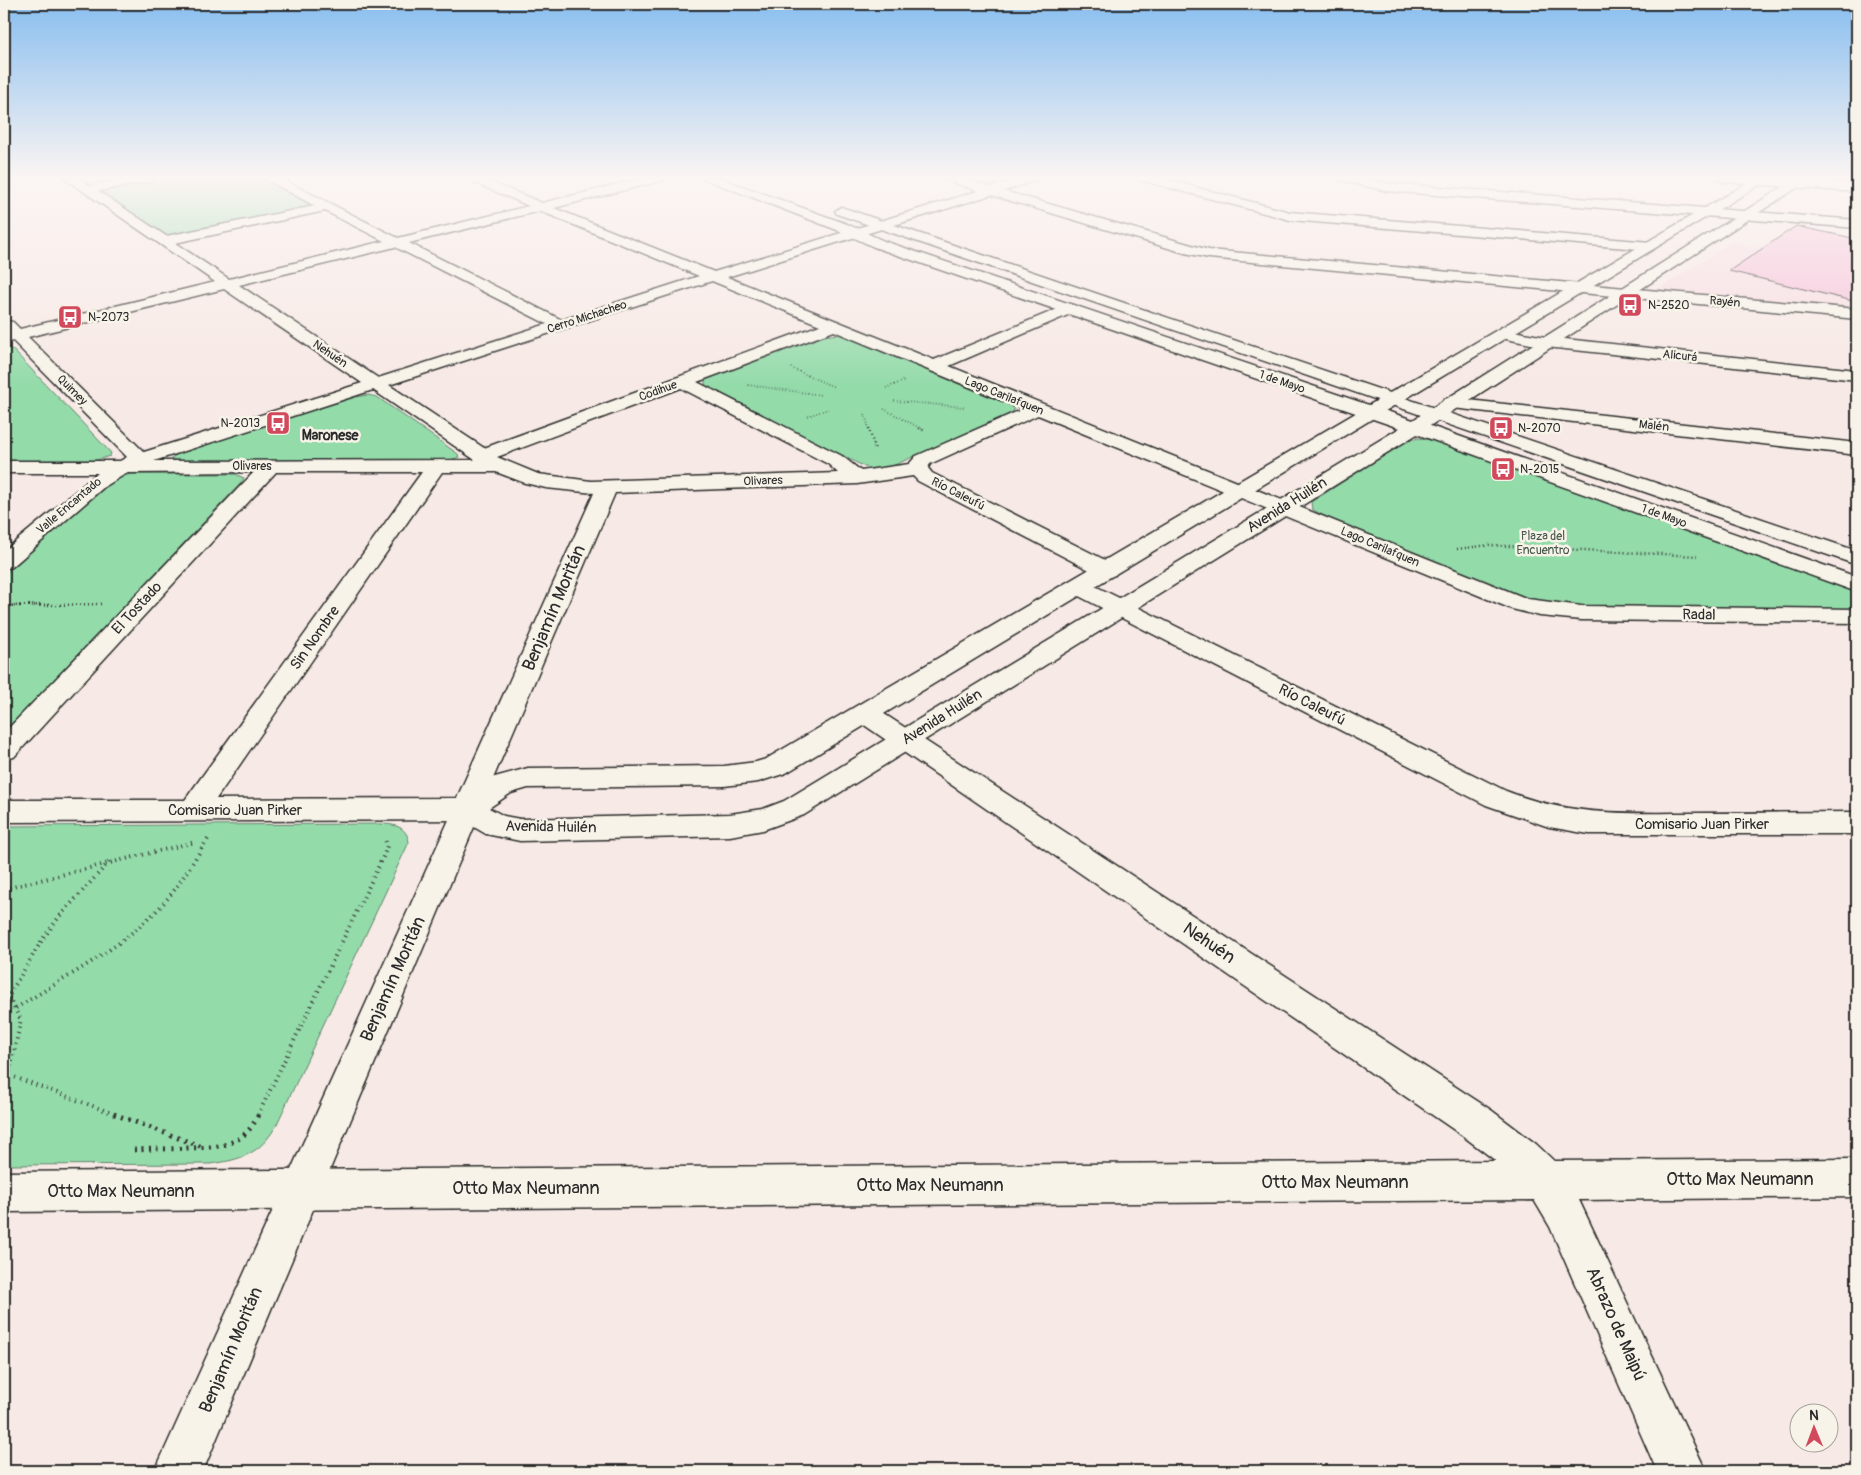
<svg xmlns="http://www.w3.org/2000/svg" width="1861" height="1475" font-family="Pangolin,sans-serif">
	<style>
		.built { fill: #f7dce1 }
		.green { fill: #94dbaa; stroke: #60836a }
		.building { fill: #f6bfd8; stroke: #2b2b2b }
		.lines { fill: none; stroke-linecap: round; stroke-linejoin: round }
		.minor-casing { stroke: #2b2b2b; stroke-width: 3 }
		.tertiary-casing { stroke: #2b2b2b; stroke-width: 3 }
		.secondary-casing { stroke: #2b2b2b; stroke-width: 3 }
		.path-far5 { stroke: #2b2b2b; stroke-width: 1; stroke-dasharray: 0.5 2; stroke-linecap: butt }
		.path-far4 { stroke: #2b2b2b; stroke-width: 2; stroke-dasharray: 0.5 2.5; stroke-linecap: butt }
		.path-far3 { stroke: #2b2b2b; stroke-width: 2.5; stroke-dasharray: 1 3; stroke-linecap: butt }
		.path-far2 { stroke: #2b2b2b; stroke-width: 3; stroke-dasharray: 1 4; stroke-linecap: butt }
		.path-far1 { stroke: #2b2b2b; stroke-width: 4; stroke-dasharray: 1 4.5; stroke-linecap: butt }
		.path { stroke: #2b2b2b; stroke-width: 5; stroke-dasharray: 2 5.5; stroke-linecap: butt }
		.minor { fill: #f7f3e8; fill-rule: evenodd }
		.tertiary { fill: #f7f3e8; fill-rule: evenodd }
		.secondary { fill: #f7f3e8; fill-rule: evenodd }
		.labels { text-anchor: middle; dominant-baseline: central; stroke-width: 5; stroke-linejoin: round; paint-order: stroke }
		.far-street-label { font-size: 12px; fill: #2b2b2b; stroke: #f7f3e8 }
		.far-poi-label { font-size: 12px; fill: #2b2b2b; stroke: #f7f3e8; text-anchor: start }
		.far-park-label { font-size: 12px; fill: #45574b; stroke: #f7f3e8 }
		.far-neighbourhood-label { font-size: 14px; font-weight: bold; fill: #2b2b2b; stroke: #f7f3e8 }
		.street-label { font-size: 15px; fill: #2b2b2b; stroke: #f7f3e8 }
		.near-street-label { font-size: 18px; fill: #2b2b2b; stroke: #f7f3e8 }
	</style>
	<rect width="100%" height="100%" fill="#f7e9e5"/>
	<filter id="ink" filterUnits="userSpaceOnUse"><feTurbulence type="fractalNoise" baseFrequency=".02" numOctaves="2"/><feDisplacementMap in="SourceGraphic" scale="10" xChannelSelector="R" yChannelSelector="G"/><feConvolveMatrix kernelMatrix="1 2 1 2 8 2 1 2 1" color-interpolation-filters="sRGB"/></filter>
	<g filter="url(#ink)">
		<polygon class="built" points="1796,226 1857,237 1857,308 1669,294 1658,289 1733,242 1762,249"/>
		<g class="green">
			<polygon points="159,178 261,178 312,206 167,236 100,191"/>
			<polygon points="839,334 1010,405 1014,409 1013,412 888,468 876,470 865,467 705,385 705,380 712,376 824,336"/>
			<polygon points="4,346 13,350 111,453 110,456 93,461 4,461"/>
			<polygon points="368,395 377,397 458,454 459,457 450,460 177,461 171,459 177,454 355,397"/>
			<polygon points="1419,438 1431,440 1856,592 1857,609 1571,606 1543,604 1516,596 1322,515 1312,509 1311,502 1314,500 1409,440"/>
			<polygon points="132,474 235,474 244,478 241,483 4,732 4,575 109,483 118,477"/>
			<path d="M 373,824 C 389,824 406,823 409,842 L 276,1126 C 260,1154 241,1160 210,1164 L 4,1165 L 4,826 Z"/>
		</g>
		<polygon class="building" points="1796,226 1857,239 1857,302 1729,271"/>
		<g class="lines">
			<defs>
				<g id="minor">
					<path d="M 64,178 L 79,178 L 90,186 L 128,178 L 155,178 L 149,182 L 98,191 L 166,236 L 315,206 L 264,178 L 280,178 L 398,238 L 529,206 L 464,178 L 481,178 L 542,203 L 644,178 L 666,178 L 664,180 L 554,208 L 714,272 L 978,191 L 940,178 L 960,178 L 991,187 L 1022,178 L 1042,178 L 1004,191 L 1209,250 L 1857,309 L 1857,319 L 1209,258 L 1185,253 L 991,195 L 727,277 L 934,360 L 1065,306 L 1075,306 L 1078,309 L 1075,312 L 949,366 L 1528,599 L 1581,606 L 1857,609 L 1857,623 L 1581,620 L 1540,616 L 1512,609 L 1038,415 L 930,464 L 928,468 L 932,473 L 1115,565 L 1118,570 L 1115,575 L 1107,577 L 1099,575 L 918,481 L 913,476 L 857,484 L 615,493 L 477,816 L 467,820 L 4,822 L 4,800 L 185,800 L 422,472 L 276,472 L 14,757 L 4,759 L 4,733 L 254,472 L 127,473 L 104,487 L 12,567 L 4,569 L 4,551 L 98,473 L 4,473 L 4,461 L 120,461 L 127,457 L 13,341 L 4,343 L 4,333 L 6,333 L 4,331 L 4,321 L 13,322 L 20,329 L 215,282 ZM 325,211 L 384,241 L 229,279 L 175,243 ZM 540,211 L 699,276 L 562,320 L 409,243 ZM 395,247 L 547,324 L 378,378 L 239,285 ZM 712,281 L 820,325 L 484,448 L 389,385 ZM 224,289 L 362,383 L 144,452 L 28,337 ZM 834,331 L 1023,409 L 916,456 L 909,464 L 861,471 L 842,456 L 697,382 ZM 681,388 L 828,464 L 838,473 L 591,481 L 538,474 L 497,457 ZM 373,390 L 475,460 L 154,461 ZM 442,472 L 496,472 L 525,483 L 546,488 L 594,493 L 457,798 L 216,799 Z"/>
					<polygon points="1138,178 1160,178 1290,212 1651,242 1658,246 1651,250 1290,220 1140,180"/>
					<polygon points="1338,178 1363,178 1386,183 1857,220 1857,228 1386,191 1340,180"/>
					<polygon points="1717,178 1777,178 1857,184 1857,192 1723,182"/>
					<polygon points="1502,329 1546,337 1857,370 1857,380 1546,347 1496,337 1494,334 1496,331"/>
					<polygon points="1450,398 1857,443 1857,455 1444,407 1441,403 1444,399"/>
					<path d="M 1079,580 L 1087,582 L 1506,791 C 1572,817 1628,813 1697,813 C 1750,813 1804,812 1857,812 L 1857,834 L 1589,834 L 1549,827 L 1486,805 L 1071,592 L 1067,587 L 1071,582 Z"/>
					<polygon points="866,705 875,708 1491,1110 1536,1144 1554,1161 1857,1159 1857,1197 1579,1200 1706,1471 1657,1471 1550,1227 1534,1200 4,1212 4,1172 1496,1161 1463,1136 857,720 853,714 857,708"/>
				</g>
				<polygon id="tertiary" points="1756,178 1771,178 786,773 758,782 724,786 528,788 511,793 489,808 504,816 520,819 730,814 763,809 784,801 1408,423 1797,178 1812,178 1422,431 804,815 763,830 730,836 520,841 486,834 474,827 203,1471 155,1471 457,802 491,778 528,768 724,766 756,762 766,759"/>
				<g id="secondary">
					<polygon points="702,178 720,178 847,224 884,241 1422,423 1857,577 1857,592 1408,431 874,247 837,230"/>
					<polygon points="841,207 1857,551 1857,565 837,214 835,211"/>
				</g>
			</defs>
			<use href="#minor" class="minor-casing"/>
			<use href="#tertiary" class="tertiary-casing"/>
			<use href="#secondary" class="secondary-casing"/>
			<polyline class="path-far5" points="170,185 204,178"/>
			<g class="path-far4">
				<polyline points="791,368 834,387"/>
				<polyline points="748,385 822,395"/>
				<polyline points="886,388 904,381"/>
				<polyline points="894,401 964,407"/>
				<polyline points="884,409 922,429"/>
				<polyline points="865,414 869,429"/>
				<polyline points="808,416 828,409"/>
			</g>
			<g class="path-far3">
				<polyline points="869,428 875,450"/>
				<polyline points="919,428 925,431"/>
				<polyline points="1457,549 1489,545 1697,556"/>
				<polyline points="4,606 101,604"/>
			</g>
			<polyline class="path-far2" points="4,606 47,605"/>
			<g class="path-far1">
				<polyline points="109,862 59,917 42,940 8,997 21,1020 9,1075 117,1115"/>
				<polyline points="4,889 195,842"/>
				<polyline points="4,988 8,997 4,1004"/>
				<path d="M 16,1008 C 66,977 122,948 162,905 C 180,885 193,861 208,839"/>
				<polyline points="258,1115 384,855 387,846 385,839"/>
			</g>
			<g class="path">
				<polyline points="114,1114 205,1148"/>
				<path d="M 134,1150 C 152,1149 170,1149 188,1148 C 221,1147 243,1147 259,1114"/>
			</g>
			<use href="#minor" class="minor"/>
			<use href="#tertiary" class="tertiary"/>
			<use href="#secondary" class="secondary"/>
		</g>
	</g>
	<linearGradient id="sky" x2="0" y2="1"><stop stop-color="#89beef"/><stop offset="0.46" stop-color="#fbf5f3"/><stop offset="1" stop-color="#fbf5f3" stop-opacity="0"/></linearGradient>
	<rect width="1861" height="385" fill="url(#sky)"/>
	<defs>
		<symbol id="bus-square" viewBox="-11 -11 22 22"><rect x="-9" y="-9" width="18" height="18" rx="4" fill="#d1495b" stroke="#f7f3e8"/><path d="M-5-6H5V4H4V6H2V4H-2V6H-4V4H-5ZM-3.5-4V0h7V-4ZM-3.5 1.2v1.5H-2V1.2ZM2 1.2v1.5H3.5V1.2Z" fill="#fff"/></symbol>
	</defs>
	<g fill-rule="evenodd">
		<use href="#bus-square" x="1616" y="291" width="28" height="28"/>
		<use href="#bus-square" x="56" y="303" width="28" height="28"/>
		<use href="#bus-square" x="264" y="409" width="28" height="28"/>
		<use href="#bus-square" x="1487" y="414" width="28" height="28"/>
		<use href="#bus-square" x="1489" y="455" width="28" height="28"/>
	</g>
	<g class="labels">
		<g class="far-street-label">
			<text transform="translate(1725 302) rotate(5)">Rayén</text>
			<text transform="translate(587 317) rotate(-18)">Cerro Michacheo</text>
			<text transform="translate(330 354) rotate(34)">Nehuén</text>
			<text transform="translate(1680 356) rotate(6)">Alicurá</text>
			<text transform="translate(1282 382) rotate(19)">1 de Mayo</text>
			<text transform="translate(72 390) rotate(45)">Quimey</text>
			<text transform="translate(658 391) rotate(-20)">Codihue</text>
			<text transform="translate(1004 396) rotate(22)">Lago Carilafquen</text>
			<text transform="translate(1654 426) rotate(6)">Malén</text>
			<text x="252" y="466">Olivares</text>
			<text transform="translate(763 481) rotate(-2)">Olivares</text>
			<text transform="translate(958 494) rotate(27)">Río Caleufú</text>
			<text transform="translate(69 506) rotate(-40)">Valle Encantado</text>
			<text transform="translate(1664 516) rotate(20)">1 de Mayo</text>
			<text transform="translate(1380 547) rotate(23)">Lago Carilafquen</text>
		</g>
		<g class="far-poi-label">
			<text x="1648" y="305">N-2520</text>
			<text x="88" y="317">N-2073</text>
			<text x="260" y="423" text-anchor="end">N-2013</text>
			<text x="1518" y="428">N-2070</text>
			<text x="1520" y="469">N-2015</text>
		</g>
		<g class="far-park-label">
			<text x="1543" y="536">Plaza del<tspan x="1543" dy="14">Encuentro</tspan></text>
		</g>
		<g class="far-neighbourhood-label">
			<text x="330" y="435">Maronese</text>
		</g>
		<g class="street-label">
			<text transform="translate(1287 505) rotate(-32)">Avenida Huilén</text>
			<text transform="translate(137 608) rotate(-47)">El Tostado</text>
			<text transform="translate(1699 615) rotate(1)">Radal</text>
			<text transform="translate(315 638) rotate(-55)">Sin Nombre</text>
			<text transform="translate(1312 705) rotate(27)">Río Caleufú</text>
			<text transform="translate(942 717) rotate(-32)">Avenida Huilén</text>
			<text x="235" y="810">Comisario Juan Pirker</text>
			<text x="1702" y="824">Comisario Juan Pirker</text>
			<text transform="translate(551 827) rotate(1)">Avenida Huilén</text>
		</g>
		<g class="near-street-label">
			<text transform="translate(554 608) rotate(-67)">Benjamín Moritán</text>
			<text transform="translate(1209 943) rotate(34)">Nehuén</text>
			<text transform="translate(393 979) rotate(-66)">Benjamín Moritán</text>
			<text x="1740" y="1179">Otto Max Neumann</text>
			<text x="1335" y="1182">Otto Max Neumann</text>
			<text x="930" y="1185">Otto Max Neumann</text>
			<text x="526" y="1188">Otto Max Neumann</text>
			<text x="121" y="1191">Otto Max Neumann</text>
			<text transform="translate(1616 1324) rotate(66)">Abrazo de Maipú</text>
			<text transform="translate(231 1350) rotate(-67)">Benjamín Moritán</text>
		</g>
	</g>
	<rect width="1861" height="1475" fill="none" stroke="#f7f3e8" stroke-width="20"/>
	<rect x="10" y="10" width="1841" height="1455" fill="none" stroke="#2b2b2b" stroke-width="2" filter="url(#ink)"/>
	<g transform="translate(1814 1428) rotate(359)"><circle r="24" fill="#f7f3e8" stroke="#a5a39c"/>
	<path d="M0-4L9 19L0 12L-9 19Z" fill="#d1495b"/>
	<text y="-8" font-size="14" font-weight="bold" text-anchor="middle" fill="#2b2b2b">N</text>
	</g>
</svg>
